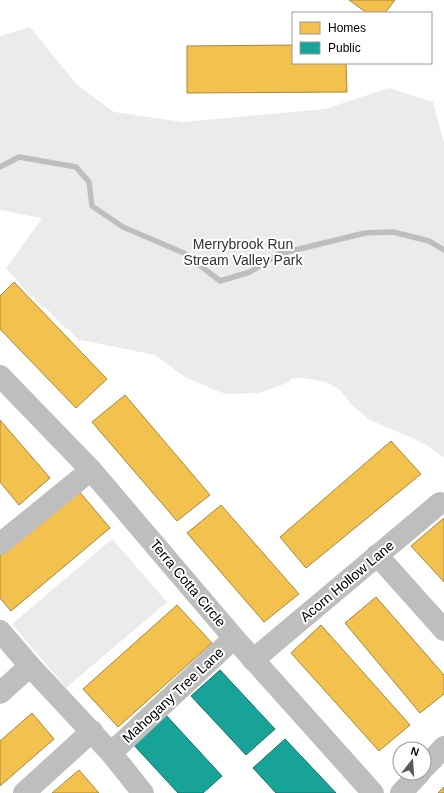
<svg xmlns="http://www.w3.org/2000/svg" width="444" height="793" font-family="Helvetica,sans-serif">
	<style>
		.green { fill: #ebebeb }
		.homes { fill: #f2c14e; stroke: #a98737 }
		.public { fill: #17a398; stroke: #10726a }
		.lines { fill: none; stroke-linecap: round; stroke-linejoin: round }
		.stream { stroke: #bebebe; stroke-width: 5.5 }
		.minor { stroke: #bebebe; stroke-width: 22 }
		.labels { text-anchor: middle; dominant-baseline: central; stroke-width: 4; stroke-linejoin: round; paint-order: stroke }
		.park-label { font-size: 14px; fill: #323232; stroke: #fff }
		.street-label { font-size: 14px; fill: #000; stroke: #fff }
	</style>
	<rect width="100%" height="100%" fill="#fff"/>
	<g class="green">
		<polygon points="30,27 77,85 114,112 183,122 325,109 389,88 433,102 444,143 444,458 428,446 410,437 370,420 352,405 339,389 326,382 302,378 291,379 289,382 260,393 227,394 220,392 185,377 155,355 81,340 79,341 69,329 67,330 45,307 43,308 33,296 31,297 6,268 42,218 0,210 0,36"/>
		<polygon points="112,539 167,602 66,688 12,624"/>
	</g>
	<g class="homes">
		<polygon points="349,0 395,0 385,13 367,13"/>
		<polygon points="293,45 293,63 346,63 347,92 187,93 187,46"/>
		<polygon points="14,282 107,379 76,408 0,329 0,296"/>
		<polygon points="125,395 210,495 177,521 92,422"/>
		<polygon points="0,420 50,478 19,505 0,482"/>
		<polygon points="391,441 421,474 306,568 280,537"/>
		<polygon points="78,490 110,528 11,611 0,598 0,555"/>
		<polygon points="221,505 299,594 264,622 187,533"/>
		<polygon points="444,518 444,582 411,546"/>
		<polygon points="376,597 444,675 444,694 420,713 345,623"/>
		<polygon points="177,605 212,643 118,727 83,689"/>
		<polygon points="321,625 410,725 379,751 291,653"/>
		<polygon points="32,713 54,739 0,786 0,741"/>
		<polygon points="79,770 99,793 52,793"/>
		<polygon points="444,787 444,793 438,793"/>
	</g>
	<g class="public">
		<polygon points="220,670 275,729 246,755 191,696"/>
		<polygon points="164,713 222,776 203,793 178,793 131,742"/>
		<polygon points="285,739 336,793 276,793 253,768"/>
	</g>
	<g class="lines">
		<polyline class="stream" points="0,167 19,157 76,167 89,182 92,206 123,227 184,253 220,281 250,272 279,254 365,233 393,232 429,241 444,250"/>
		<g class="minor">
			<polyline points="0,376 91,470 234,638 373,793"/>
			<polyline points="0,544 91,470"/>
			<polyline points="377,555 444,630"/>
			<polyline points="0,631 30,666 111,753 143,793"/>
			<polyline points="253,660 440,503"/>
			<polyline points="0,693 30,666"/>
			<polyline points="111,753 234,638"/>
			<polyline points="424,768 444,747"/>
			<polyline points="24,793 92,731"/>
			<polyline points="401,793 420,773"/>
		</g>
	</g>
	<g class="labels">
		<g class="park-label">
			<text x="243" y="244">Merrybrook Run<tspan x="243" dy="16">Stream Valley Park</tspan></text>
		</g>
		<g class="street-label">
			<text transform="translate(347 581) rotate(-40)">Acorn Hollow Lane</text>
			<text transform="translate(188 583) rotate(50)">Terra Cotta Circle</text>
			<text transform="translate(173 695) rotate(-43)">Mahogany Tree Lane</text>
		</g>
	</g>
	<rect x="292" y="12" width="140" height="52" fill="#ffffff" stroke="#999999"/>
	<rect x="300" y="22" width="20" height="12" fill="#f2c14e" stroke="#999999"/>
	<text x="328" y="32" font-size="12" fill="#000000">Homes</text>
	<rect x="300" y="42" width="20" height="12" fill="#17a398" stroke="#999999"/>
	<text x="328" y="52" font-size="12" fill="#000000">Public</text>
	<g transform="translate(412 761) rotate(17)"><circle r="19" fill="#ffffff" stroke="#999999"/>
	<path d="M0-3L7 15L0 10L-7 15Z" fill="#595959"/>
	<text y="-6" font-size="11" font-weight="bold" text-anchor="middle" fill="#000000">N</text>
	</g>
</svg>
